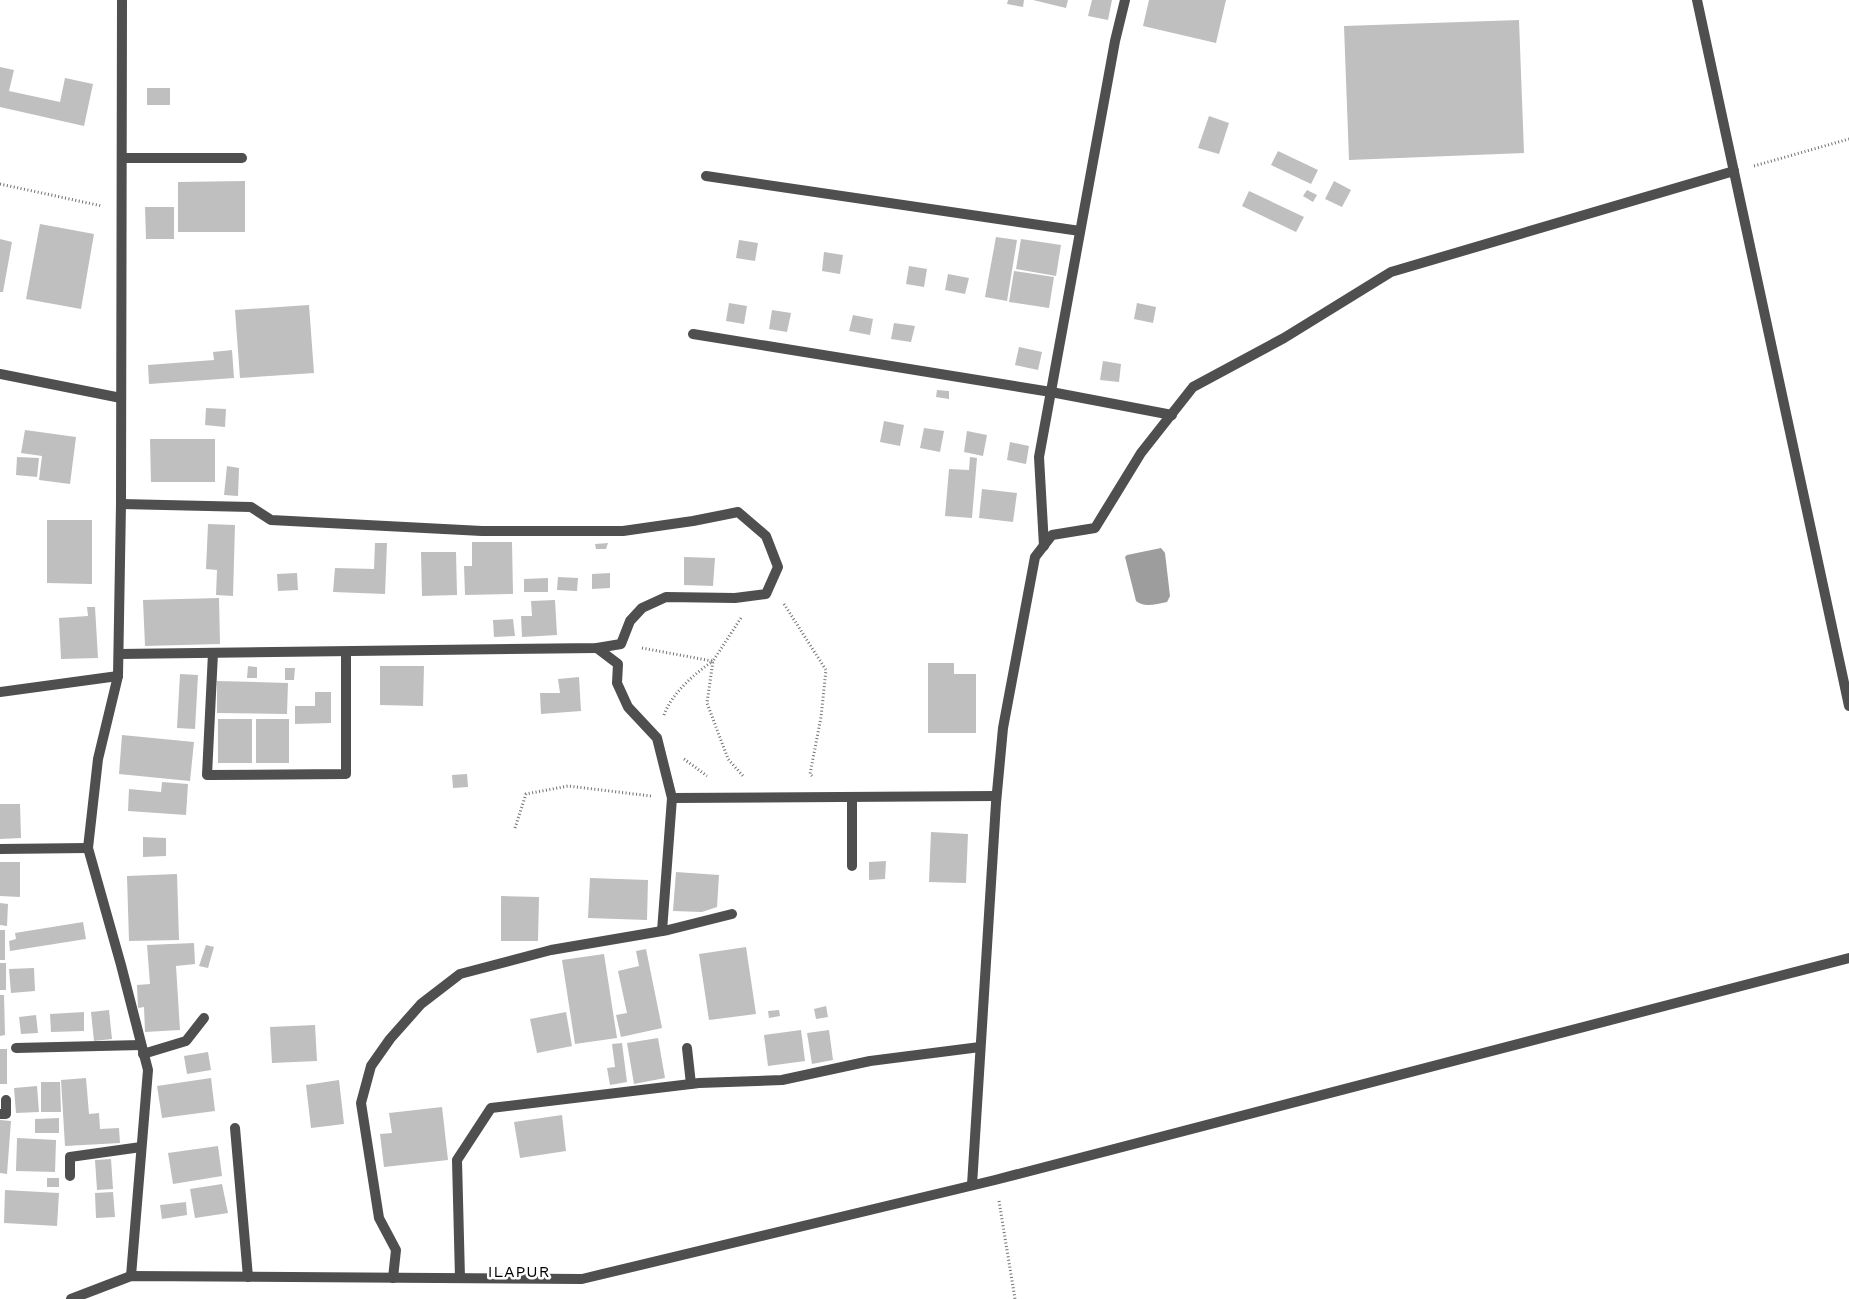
<svg xmlns="http://www.w3.org/2000/svg" width="1849" height="1299" font-family="'Work Sans',sans-serif">
	<style>
		.water { fill: #9d9d9d }
		.building { fill: #bfbfbf }
		.lines { fill: none; stroke-linecap: round; stroke-linejoin: round }
		.path { stroke: #717171; stroke-width: 3; stroke-dasharray: 1 2.5; stroke-linecap: butt }
		.street { stroke: #4f4f4f; stroke-width: 10 }
		.labels { text-anchor: middle; dominant-baseline: central; stroke-width: 5; stroke-linejoin: round; paint-order: stroke }
		.quarter-label { font-size: 16px; letter-spacing: 1px; fill: #000; stroke: #fff }
	</style>
	<rect width="100%" height="100%" fill="#fff"/>
	<path class="water" d="M 1161,548 L 1165,553 L 1170,596 L 1167,602 C 1156,604 1144,608 1136,601 L 1125,557 L 1127,555 Z"/>
	<g class="building">
		<polygon points="1008,0 1024,0 1023,7 1007,4"/>
		<polygon points="1033,0 1068,0 1066,8"/>
		<polygon points="1092,0 1112,0 1108,20 1088,16"/>
		<polygon points="1149,0 1226,0 1216,43 1143,26"/>
		<polygon points="1519,20 1524,153 1349,160 1344,26"/>
		<polygon points="0,67 14,70 9,91 60,102 65,78 93,84 84,126 0,107"/>
		<rect x="147" y="88" width="23" height="17"/>
		<polygon points="1209,116 1229,123 1219,154 1198,148"/>
		<polygon points="1278,151 1318,170 1311,184 1271,165"/>
		<polygon points="245,181 245,232 178,232 178,182"/>
		<polygon points="1334,181 1351,190 1342,207 1325,199"/>
		<polygon points="1307,190 1317,195 1313,202 1303,196"/>
		<polygon points="1249,191 1304,217 1296,232 1242,206"/>
		<polygon points="145,207 174,207 174,239 146,239"/>
		<polygon points="40,224 94,234 81,309 26,299"/>
		<polygon points="996,237 1017,240 1007,301 985,297"/>
		<polygon points="0,239 12,242 3,292 0,292"/>
		<polygon points="1021,239 1061,245 1056,276 1016,269"/>
		<polygon points="739,240 758,243 755,261 736,258"/>
		<polygon points="824,252 843,255 840,274 822,271"/>
		<polygon points="909,266 927,269 924,287 906,284"/>
		<polygon points="1014,271 1054,277 1049,308 1009,302"/>
		<polygon points="948,274 969,278 965,294 945,290"/>
		<polygon points="729,303 747,306 744,324 726,321"/>
		<polygon points="1137,303 1156,307 1153,323 1134,319"/>
		<polygon points="309,305 314,373 240,378 235,310"/>
		<polygon points="772,310 791,313 787,332 769,329"/>
		<polygon points="853,315 873,319 870,335 849,331"/>
		<polygon points="894,323 915,326 911,342 891,339"/>
		<polygon points="1019,347 1042,352 1038,370 1015,365"/>
		<polygon points="232,350 234,378 149,384 148,365 214,360 213,352"/>
		<polygon points="1103,361 1121,364 1119,382 1100,380"/>
		<polygon points="937,390 949,391 949,399 936,397"/>
		<polygon points="206,408 226,409 225,427 205,425"/>
		<polygon points="884,421 904,425 900,446 880,442"/>
		<polygon points="924,428 944,431 940,452 920,448"/>
		<polygon points="25,430 76,437 70,484 39,480 42,456 21,453"/>
		<polygon points="967,431 987,435 983,456 964,452"/>
		<polygon points="150,439 215,439 215,482 151,482"/>
		<polygon points="1010,442 1029,446 1026,464 1007,460"/>
		<polygon points="17,457 39,458 37,477 16,475"/>
		<polygon points="970,457 977,458 972,518 945,516 949,469 969,470"/>
		<polygon points="227,466 239,468 238,496 224,495"/>
		<polygon points="982,489 1017,493 1013,522 979,518"/>
		<polygon points="47,520 92,520 92,584 47,583"/>
		<polygon points="208,524 235,525 233,596 216,595 217,570 206,569"/>
		<polygon points="472,542 512,542 513,594 465,595 464,566 472,566"/>
		<polygon points="375,543 387,543 385,594 333,592 335,568 374,569"/>
		<polygon points="608,543 606,549 596,549 595,544"/>
		<polygon points="421,552 456,552 457,595 422,596"/>
		<polygon points="684,557 715,558 713,586 684,585"/>
		<polygon points="297,573 298,590 278,591 277,574"/>
		<polygon points="610,573 610,588 592,589 592,574"/>
		<polygon points="558,577 578,578 577,591 557,590"/>
		<polygon points="548,578 548,592 524,592 524,579"/>
		<polygon points="219,598 220,644 145,646 143,600"/>
		<polygon points="555,600 557,635 522,637 521,616 532,616 531,601"/>
		<polygon points="87,607 95,607 98,658 61,659 59,618 88,616"/>
		<polygon points="513,619 515,636 494,637 493,620"/>
		<polygon points="928,663 954,663 954,674 976,674 976,733 928,733"/>
		<polygon points="248,666 257,667 257,678 247,678"/>
		<polygon points="380,666 424,666 423,706 380,705"/>
		<polygon points="285,668 295,668 294,680 285,680"/>
		<polygon points="180,674 198,675 195,729 177,728"/>
		<polygon points="579,677 581,711 541,714 540,693 560,693 558,679"/>
		<polygon points="217,681 288,683 287,714 217,713"/>
		<polygon points="315,692 331,692 331,723 295,724 295,706 315,706"/>
		<rect x="218" y="719" width="34" height="44"/>
		<rect x="256" y="719" width="33" height="44"/>
		<polygon points="122,735 194,742 190,781 119,774"/>
		<polygon points="467,774 468,787 453,788 452,775"/>
		<polygon points="162,782 188,784 186,815 128,811 129,789 161,792"/>
		<polygon points="0,804 20,804 21,838 0,839"/>
		<polygon points="931,832 968,834 966,883 929,882"/>
		<polygon points="143,837 166,838 166,856 143,857"/>
		<polygon points="886,861 885,879 869,880 869,862"/>
		<polygon points="0,862 20,862 20,897 0,896"/>
		<polygon points="676,872 719,875 717,907 702,912 673,911"/>
		<polygon points="177,874 179,940 129,941 127,876"/>
		<polygon points="590,878 648,880 647,920 588,918"/>
		<polygon points="501,896 539,897 538,941 501,941"/>
		<polygon points="0,903 8,904 7,926 0,925"/>
		<polygon points="83,922 86,939 10,951 9,941 16,939 15,933"/>
		<rect x="0" y="930" width="5" height="30"/>
		<polygon points="194,943 195,964 176,966 180,1030 145,1032 144,1007 138,1008 137,985 150,984 147,945"/>
		<polygon points="206,945 214,947 208,968 199,966"/>
		<polygon points="746,947 756,1014 709,1020 699,954"/>
		<polygon points="646,949 662,1028 621,1037 616,1015 627,1013 618,971 639,966 636,951"/>
		<polygon points="604,954 617,1038 575,1044 562,960"/>
		<rect x="0" y="963" width="6" height="27"/>
		<polygon points="34,968 35,991 11,993 9,969"/>
		<polygon points="0,995 4,995 5,1035 0,1036"/>
		<polygon points="826,1006 828,1017 816,1019 814,1009"/>
		<polygon points="109,1010 112,1039 94,1041 91,1012"/>
		<polygon points="779,1010 780,1016 769,1018 768,1011"/>
		<polygon points="84,1012 84,1031 51,1032 50,1014"/>
		<polygon points="566,1012 572,1046 537,1053 530,1019"/>
		<polygon points="36,1015 38,1033 21,1034 19,1017"/>
		<polygon points="315,1025 317,1061 272,1063 270,1027"/>
		<polygon points="801,1030 805,1061 768,1066 764,1035"/>
		<polygon points="829,1030 833,1060 812,1064 807,1033"/>
		<polygon points="658,1038 665,1078 634,1084 627,1043"/>
		<polygon points="622,1043 627,1082 610,1085 607,1068 615,1067 612,1044"/>
		<rect x="0" y="1049" width="7" height="35"/>
		<polygon points="208,1052 211,1070 187,1074 184,1056"/>
		<polygon points="86,1078 89,1114 99,1113 100,1129 119,1128 120,1143 65,1146 61,1080"/>
		<polygon points="211,1078 215,1111 162,1118 157,1086"/>
		<polygon points="339,1080 344,1124 311,1128 306,1085"/>
		<polygon points="41,1082 60,1082 61,1112 41,1112"/>
		<polygon points="37,1086 39,1112 16,1113 14,1088"/>
		<polygon points="442,1107 448,1160 384,1167 380,1134 392,1133 389,1113"/>
		<polygon points="562,1115 566,1151 520,1158 514,1122"/>
		<polygon points="59,1118 59,1133 35,1133 35,1119"/>
		<polygon points="0,1120 11,1121 7,1174 0,1173"/>
		<polygon points="17,1138 56,1140 55,1172 16,1171"/>
		<polygon points="218,1146 222,1176 173,1184 168,1153"/>
		<polygon points="111,1159 113,1189 97,1190 95,1160"/>
		<rect x="47" y="1178" width="12" height="9"/>
		<polygon points="222,1184 228,1213 195,1218 190,1189"/>
		<polygon points="5,1190 59,1193 57,1226 4,1223"/>
		<polygon points="113,1192 115,1217 96,1218 95,1193"/>
		<polygon points="186,1202 187,1215 162,1219 160,1205"/>
	</g>
	<g class="lines">
		<g class="path">
			<polyline points="1754,166 1849,139"/>
			<polyline points="0,184 102,206"/>
			<polyline points="784,604 826,670 821,717 810,774 812,776"/>
			<polyline points="741,618 713,661 707,703 728,759 743,776"/>
			<polyline points="642,648 712,661"/>
			<path d="M 664,715 C 672,693 694,674 713,661"/>
			<polyline points="684,759 707,776"/>
			<polyline points="515,828 526,794 568,786 651,796"/>
			<polyline points="999,1201 1015,1299"/>
		</g>
		<g class="street">
			<polyline points="122,0 121,504 118,676 98,759 88,848 121,965 148,1070 131,1276"/>
			<polyline points="1697,0 1849,706"/>
			<polyline points="122,158 242,158"/>
			<polyline points="706,176 1080,231"/>
			<polyline points="693,334 1051,392 1172,415"/>
			<polyline points="0,374 121,398"/>
			<polyline points="1044,546 1039,457 1115,41 1125,0"/>
			<polyline points="597,648 618,664 617,683 628,707 657,738 672,798 662,931"/>
			<polyline points="213,653 207,775 346,774 346,652"/>
			<polyline points="119,654 597,648 621,644 630,621 642,608 666,597 735,598 766,594 778,567 766,536 738,512 693,521 623,531 482,531 271,520 251,507 121,504"/>
			<polyline points="0,692 118,676"/>
			<polyline points="672,798 996,796"/>
			<polyline points="852,798 852,866"/>
			<polyline points="0,849 88,848"/>
			<polyline points="16,1048 141,1045"/>
			<polyline points="687,1048 691,1084"/>
			<polyline points="143,1054 186,1041 204,1018"/>
			<polyline points="0,1114 6,1114 6,1100"/>
			<polyline points="235,1128 248,1277"/>
			<polyline points="70,1176 70,1157 141,1147"/>
			<polyline points="972,1185 996,803 1003,728 1035,557 1052,535 1095,528 1141,453 1193,387 1284,338 1391,272 1734,171"/>
			<polyline points="393,1278 396,1250 379,1218 361,1103 371,1066 390,1039 421,1004 460,974 551,950 668,930 732,914"/>
			<polyline points="460,1278 457,1160 491,1108 699,1083 782,1080 870,1061 980,1047"/>
			<polyline points="71,1299 131,1276 582,1279 995,1180 1849,958"/>
		</g>
	</g>
	<g class="labels">
		<g class="quarter-label">
			<text x="519" y="1271">ILAPUR</text>
		</g>
	</g>
</svg>
